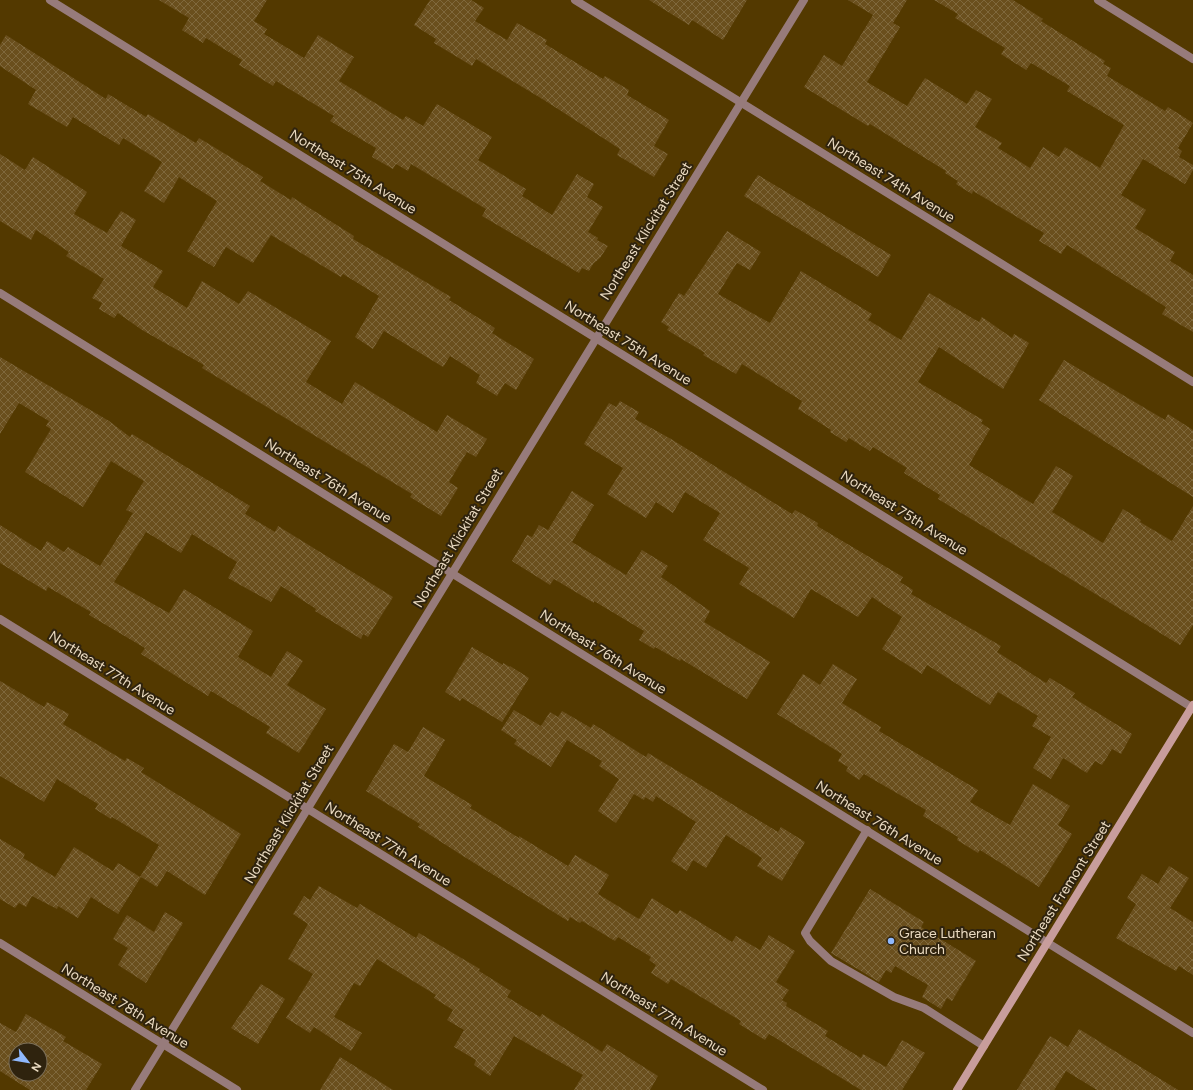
<svg xmlns="http://www.w3.org/2000/svg" width="1193" height="1090" font-family="Figtree,sans-serif">
	<style>
		.building { fill: url(#building-cross-hatch); fill-rule: evenodd }
		.lines { fill: none; stroke-linecap: round; stroke-linejoin: round }
		.lane { stroke: #977b7b; stroke-width: 8 }
		.street { stroke: #977b7b; stroke-width: 8 }
		.secondary { stroke: #c89d9c; stroke-width: 8 }
		.poi-dot { fill: #8fb8fd; stroke: #2f230e; stroke-width: 1.5 }
		.labels { text-anchor: middle; dominant-baseline: central; stroke-width: 4; stroke-linejoin: round; paint-order: stroke }
		.street-label { font-size: 14px; fill: #ebdbc2; stroke: #2f230e }
		.poi-label { font-size: 14px; fill: #ebdbc2; stroke: #2f230e; text-anchor: start }
	</style>
	<defs>
		<pattern id="building-cross-hatch" width="8" height="8" patternUnits="userSpaceOnUse"><rect width="8" height="8" fill="#6a4f1d"/><path d="M0 0l8 8M0 8l8-8" fill="none" stroke="#7f683c"/></pattern>
	</defs>
	<rect width="100%" height="100%" fill="#533900"/>
	<g class="building">
		<polygon points="159,0 267,0 254,21 267,29 264,34 304,58 318,35 354,57 339,81 403,120 406,116 423,126 437,104 492,137 478,160 526,189 522,196 552,215 577,174 594,184 587,197 603,207 588,232 598,238 597,240 608,246 600,258 593,264 589,271 582,268 579,273 482,216 486,209 411,164 408,171 396,164 393,169 372,157 376,148 330,121 334,116 276,81 273,86 239,65 242,60 206,38 203,43 182,30 189,18"/>
		<polygon points="430,0 471,0 484,8 475,21 507,40 517,23 547,40 545,44 603,79 605,76 629,90 627,95 669,120 654,146 668,154 654,177 617,155 620,149 544,100 476,59 472,66 434,43 436,39 414,25"/>
		<polygon points="649,0 747,0 723,40 692,20 689,25"/>
		<polygon points="848,0 907,0 893,23 900,27 867,82 907,106 925,78 967,104 976,90 992,99 975,127 1002,143 998,148 1030,168 1043,147 1059,157 1065,147 1100,168 1124,125 1067,91 1070,86 1031,63 1026,70 1001,54 1005,48 955,18 958,14 934,0 1013,0 1043,19 1041,21 1105,61 1103,64 1111,68 1107,76 1165,111 1168,107 1193,123 1178,148 1182,151 1179,157 1193,165 1193,170 1185,184 1143,159 1121,195 1146,210 1135,228 1175,252 1170,261 1193,275 1193,332 1162,314 1166,307 1067,245 1061,254 1039,241 1044,233 973,191 972,194 956,184 958,181 945,173 946,171 870,124 868,126 804,87 824,55 842,66 873,15"/>
		<polygon points="6,35 106,99 108,94 146,117 148,114 196,143 199,138 263,177 260,181 291,200 292,197 354,236 353,239 451,297 449,300 495,328 492,333 534,359 516,390 505,383 497,396 476,383 480,375 450,356 443,367 384,331 373,349 355,337 379,296 343,274 341,277 271,235 253,263 226,247 214,267 187,251 217,201 179,177 164,203 144,191 162,162 123,138 119,145 73,117 67,127 28,104 36,90 0,66 0,45"/>
		<polygon points="0,154 25,170 33,157 87,192 74,214 107,233 121,211 136,220 121,246 163,271 153,287 187,308 202,281 239,304 248,291 331,341 306,382 342,404 355,382 437,432 447,415 487,439 476,457 467,452 449,482 458,488 441,516 410,497 412,494 202,368 204,365 142,330 118,313 114,318 99,309 102,303 92,298 104,279 66,256 69,252 36,230 31,240 0,221"/>
		<polygon points="758,175 891,255 878,277 744,196"/>
		<polygon points="727,231 761,252 750,270 737,263 718,294 770,323 801,271 872,314 868,320 901,340 929,293 979,322 982,317 1012,338 1014,334 1029,343 1003,389 939,347 918,382 983,420 981,423 990,429 969,465 1033,504 1056,466 1073,476 1052,512 1103,543 1123,509 1141,520 1140,522 1172,541 1193,506 1193,625 1180,645 938,499 940,495 904,473 907,468 873,447 870,451 849,438 846,442 830,432 831,430 798,409 802,401 742,364 736,374 703,355 705,353 667,330 669,327 661,322 679,293 684,296"/>
		<polygon points="0,357 109,421 130,437 132,434 250,506 245,514 275,532 278,526 286,531 393,597 368,637 363,634 361,639 315,611 316,609 281,586 271,602 228,578 237,562 192,534 181,553 146,532 114,582 169,613 184,589 253,631 238,657 271,677 287,651 303,661 287,685 326,709 299,753 266,733 270,727 211,691 208,696 141,654 145,648 89,615 91,612 48,587 46,591 0,563 0,525 41,551 47,541 64,552 68,547 100,566 133,513 126,510 144,481 111,461 83,507 25,472 51,429 46,426 49,421 19,403 0,434"/>
		<polygon points="1064,360 1165,420 1168,414 1193,430 1193,497 1039,400"/>
		<polygon points="620,401 639,412 635,419 671,439 792,514 795,510 818,523 817,526 903,577 900,582 913,590 911,594 1001,646 997,652 1046,683 1050,678 1075,693 1072,697 1132,734 1121,754 1112,749 1102,765 1095,761 1087,773 1063,758 1051,779 1033,768 1051,737 1032,726 1038,716 998,692 990,705 927,665 922,674 882,649 902,617 872,597 858,617 811,589 794,618 739,584 749,568 703,540 720,513 685,492 673,513 656,502 646,518 607,494 623,468 584,444 609,403 616,407"/>
		<polygon points="572,491 594,505 572,542 626,575 642,550 668,566 661,577 710,611 704,622 770,662 747,699 681,659 680,661 655,647 654,649 639,640 644,631 594,601 594,603 554,579 550,585 512,561 527,535 532,537 539,525 548,530"/>
		<polygon points="472,647 503,665 503,663 510,667 510,666 529,678 502,722 462,698 460,701 445,692"/>
		<polygon points="833,664 857,679 842,703 881,727 879,731 978,790 970,802 1010,825 1033,784 1070,806 1058,825 1072,834 1039,887 980,850 978,853 957,840 958,837 923,816 926,810 864,774 859,780 846,771 848,767 838,761 842,754 777,714 803,674 820,685"/>
		<polygon points="0,681 44,707 47,702 69,714 63,724 125,761 127,758 144,768 141,772 241,834 205,895 167,871 157,887 141,877 118,914 91,897 78,918 58,906 57,909 32,896 26,907 19,903 15,908 0,899 0,839 25,854 23,858 55,877 74,847 113,871 118,863 140,877 159,845 112,817 111,819 95,809 98,804 57,779 44,802 0,776"/>
		<polygon points="514,710 541,726 550,712 558,717 562,711 591,728 593,724 646,757 648,753 778,832 781,827 805,842 782,881 757,866 762,858 726,835 706,868 693,860 687,871 671,861 696,822 656,796 653,802 645,797 644,800 634,794 616,823 598,811 619,779 599,766 602,761 567,740 551,767 514,744 517,740 501,730"/>
		<polygon points="423,727 445,740 424,776 472,805 470,808 519,838 519,836 568,866 575,855 609,875 598,894 639,919 652,898 677,914 680,910 732,942 736,936 760,950 769,935 795,951 776,982 789,990 782,1000 787,1003 786,1006 828,1031 825,1036 861,1058 863,1054 886,1067 902,1040 925,1053 902,1090 861,1090 769,1034 765,1040 739,1024 741,1021 671,979 668,984 651,973 656,965 649,960 651,957 618,937 615,941 582,921 580,923 570,917 568,921 463,856 418,827 420,824 366,791 394,744 408,752"/>
		<polygon points="1169,866 1189,878 1170,908 1193,922 1193,975 1179,966 1176,971 1116,938 1136,904 1127,898 1142,874 1158,884"/>
		<polygon points="319,886 357,908 360,904 416,938 419,933 480,969 479,971 511,991 507,997 540,1017 542,1014 602,1052 607,1044 658,1076 650,1090 574,1090 583,1075 514,1036 490,1076 474,1065 476,1060 454,1047 464,1030 447,1020 453,1010 434,998 436,995 377,959 360,986 354,983 334,1017 362,1033 351,1051 314,1027 310,1033 286,1018 313,974 288,959 308,924 293,914 304,896 310,900"/>
		<polygon points="870,889 924,922 921,927 976,961 952,1001 947,998 941,1009 922,997 928,985 895,966 891,973 886,970 879,982 831,953"/>
		<polygon points="165,912 183,923 146,983 118,965 128,948 113,939 127,915 154,932"/>
		<polygon points="261,984 285,999 258,1044 231,1028"/>
		<path d="M 26,1014 L 66,1037 L 63,1041 L 102,1064 L 86,1090 L 30,1090 L 0,1071 L 0,1023 L 16,1032 ZM 16,1050 L 40,1050 L 40,1074 L 16,1074 Z"/>
		<polygon points="1079,1029 1178,1090 1097,1090 1066,1071 1054,1090 1017,1090 1050,1036 1068,1047"/>
		<polygon points="340,1057 393,1090 320,1090"/>
	</g>
	<g class="lines">
		<polyline class="lane" points="867,830 805,933 810,941 831,961 894,997 924,1008 984,1046"/>
		<g class="street">
			<polyline points="50,0 1193,708"/>
			<polyline points="575,0 1193,382"/>
			<polyline points="1098,0 1193,59"/>
			<polyline points="0,293 1193,1033"/>
			<polyline points="0,619 763,1090"/>
			<polyline points="0,943 237,1090"/>
			<polyline points="135,1090 804,0"/>
		</g>
		<polyline class="secondary" points="957,1090 1193,705"/>
	</g>
	<circle class="poi-dot" cx="891" cy="941" r="4"/>
	<g class="labels">
		<g class="street-label">
			<text transform="translate(353 172) rotate(32)">Northeast 75th Avenue</text>
			<text transform="translate(891 180) rotate(32)">Northeast 74th Avenue</text>
			<text transform="translate(646 231) rotate(-58)">Northeast Klickitat Street</text>
			<text transform="translate(628 343) rotate(32)">Northeast 75th Avenue</text>
			<text transform="translate(328 481) rotate(32)">Northeast 76th Avenue</text>
			<text transform="translate(904 513) rotate(32)">Northeast 75th Avenue</text>
			<text transform="translate(458 538) rotate(-59)">Northeast Klickitat Street</text>
			<text transform="translate(603 652) rotate(32)">Northeast 76th Avenue</text>
			<text transform="translate(112 673) rotate(32)">Northeast 77th Avenue</text>
			<text transform="translate(289 814) rotate(-59)">Northeast Klickitat Street</text>
			<text transform="translate(879 823) rotate(32)">Northeast 76th Avenue</text>
			<text transform="translate(388 844) rotate(32)">Northeast 77th Avenue</text>
			<text transform="translate(1064 891) rotate(-58)">Northeast Fremont Street</text>
			<text transform="translate(125 1006) rotate(32)">Northeast 78th Avenue</text>
			<text transform="translate(664 1014) rotate(32)">Northeast 77th Avenue</text>
		</g>
		<g class="poi-label">
			<text x="899" y="933">Grace Lutheran<tspan x="899" dy="16">Church</tspan></text>
		</g>
	</g>
	<g transform="translate(28 1062) rotate(121)"><circle r="19" fill="#2f230e" stroke="#7a6d56"/>
	<path d="M0-3L7 15L0 10L-7 15Z" fill="#8fb8fd"/>
	<text y="-6" font-size="11" font-weight="bold" text-anchor="middle" fill="#ebdbc2">N</text>
	</g>
</svg>
